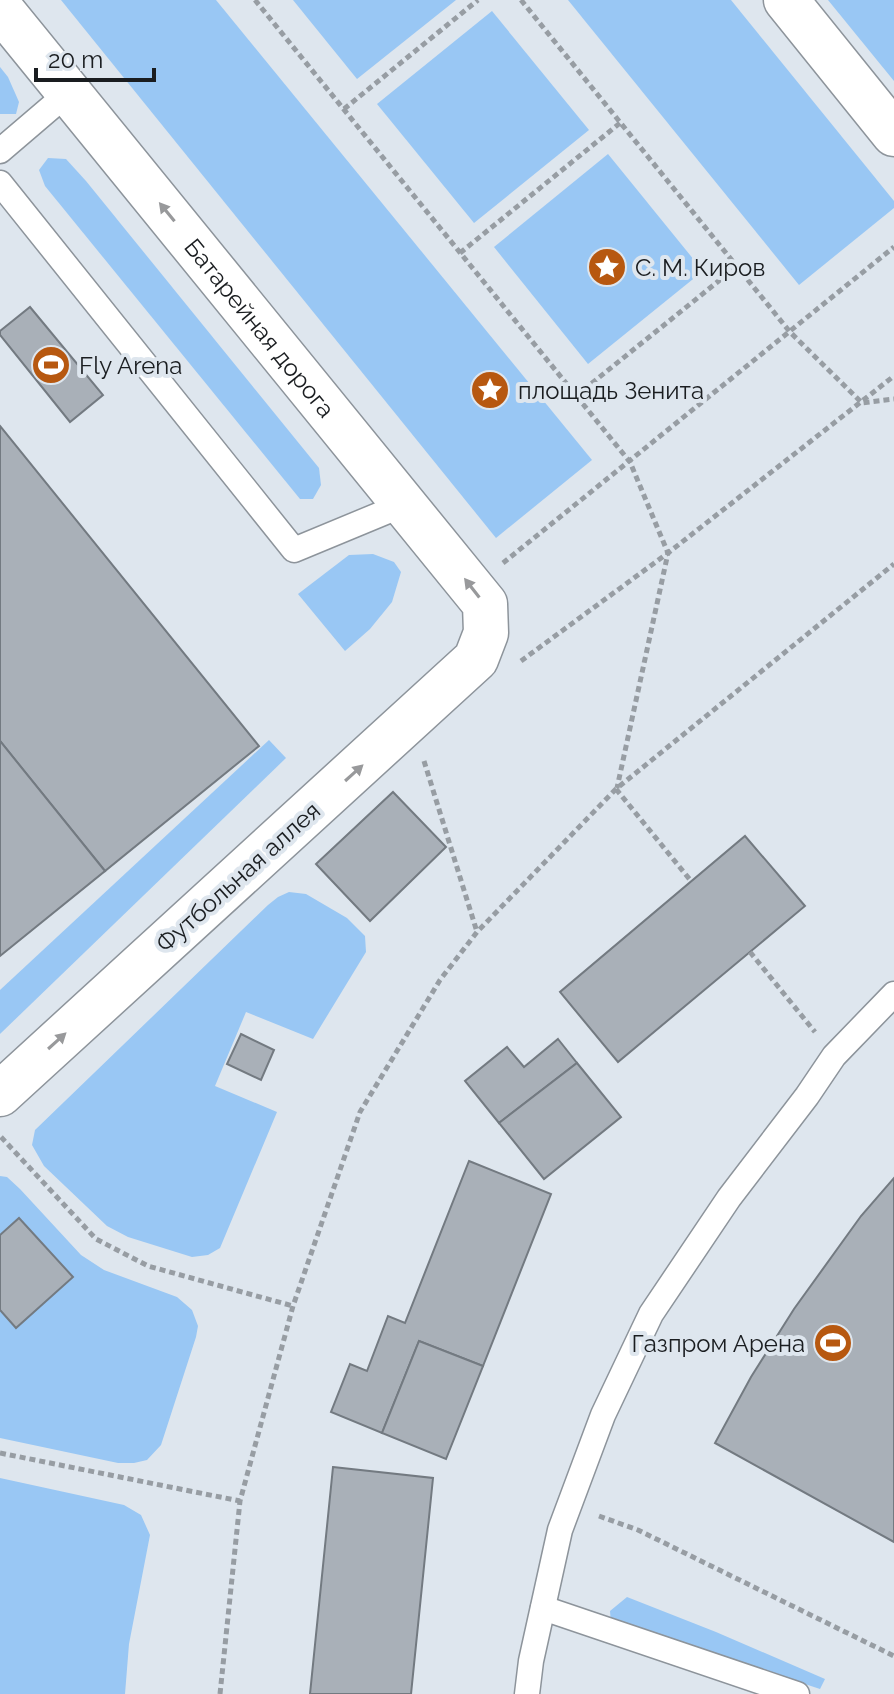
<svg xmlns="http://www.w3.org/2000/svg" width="894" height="1694" font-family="Raleway,sans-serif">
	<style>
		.green { fill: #99c7f4 }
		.building { fill: #a9b0b8; stroke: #737a81; stroke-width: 2 }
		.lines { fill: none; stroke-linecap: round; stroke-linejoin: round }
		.service-casing { stroke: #8d949b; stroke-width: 27 }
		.minor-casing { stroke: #8d949b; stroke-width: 47 }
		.path { stroke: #979da3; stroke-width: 5; stroke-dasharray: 6 4; stroke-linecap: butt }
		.service { stroke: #fff; stroke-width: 24 }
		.minor { stroke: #fff; stroke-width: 44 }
		.oneway { fill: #98999b }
		.labels { text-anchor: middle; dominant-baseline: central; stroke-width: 8; stroke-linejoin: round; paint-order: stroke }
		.poi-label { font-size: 24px; fill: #1a1d20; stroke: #dee6ee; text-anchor: start }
		.street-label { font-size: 24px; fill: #1a1d20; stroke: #dee6ee }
	</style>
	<rect width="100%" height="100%" fill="#dee6ee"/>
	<g class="green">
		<polygon points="61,0 216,0 592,460 496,538"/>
		<polygon points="293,0 456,0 357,79"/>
		<polygon points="568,0 731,0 894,201 894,208 799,285"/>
		<polygon points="828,0 894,0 894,81"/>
		<polygon points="492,11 589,130 474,223 377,104"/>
		<polygon points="0,67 8,77 19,102 16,114 0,114"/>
		<polygon points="608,154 703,271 588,364 494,247"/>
		<polygon points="48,158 66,159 86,181 319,468 321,485 313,499 300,499 45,186 39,170"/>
		<polygon points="373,554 394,562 401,572 392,602 370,629 345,651 298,594 349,555"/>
		<polygon points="269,740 286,758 0,1034 0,990"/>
		<polygon points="289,892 306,894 347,918 365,936 366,952 313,1039 246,1012 215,1086 277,1112 220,1248 208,1255 192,1257 128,1237 107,1226 44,1166 32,1145 35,1130 268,905 278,897"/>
		<polygon points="0,1176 7,1177 20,1189 81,1255 104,1270 177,1297 192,1310 198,1326 196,1337 161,1445 147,1460 134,1463 118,1463 0,1438"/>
		<polygon points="0,1478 124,1505 141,1515 150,1535 129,1644 125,1694 0,1694"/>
		<polygon points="627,1597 716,1632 825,1679 820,1689 709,1652 611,1623 610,1611"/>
	</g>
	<g class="building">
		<polygon points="30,307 103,395 70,422 0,335 0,331"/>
		<polygon points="0,426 259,746 105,871 0,741"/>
		<polygon points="0,741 105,871 0,956"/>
		<polygon points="393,792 446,847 370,921 316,864"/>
		<polygon points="745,836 805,906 618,1062 560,992"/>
		<polygon points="241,1034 274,1050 261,1080 227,1064"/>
		<polygon points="558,1039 577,1063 499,1123 465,1081 507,1047 524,1067"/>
		<polygon points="577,1063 621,1117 544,1179 499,1123"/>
		<polygon points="469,1161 551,1194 483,1366 419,1341 382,1433 331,1412 350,1364 367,1371 388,1316 405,1323"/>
		<polygon points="894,1178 894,1542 715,1443 751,1377 794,1309 861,1216"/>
		<polygon points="19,1218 73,1277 16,1328 0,1310 0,1235"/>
		<polygon points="419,1341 483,1366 446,1459 382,1433"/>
		<polygon points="333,1467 433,1478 411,1694 310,1694"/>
	</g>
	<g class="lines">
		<defs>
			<g id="service">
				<polyline points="0,151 69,92"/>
				<polyline points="0,183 294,550 405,504"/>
				<polyline points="543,1608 797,1694"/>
				<polyline points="527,1694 531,1661 560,1530 603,1415 651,1314 729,1198 807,1096 834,1056 894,994"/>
			</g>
			<g id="minor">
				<polyline points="786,0 894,134"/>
				<path id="s1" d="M 0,8 L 485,604 L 486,633 L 476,659 L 0,1094"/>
			</g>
		</defs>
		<use href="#service" class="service-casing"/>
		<use href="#minor" class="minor-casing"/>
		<g class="path">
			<polyline points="255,0 630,462 668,553 617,788"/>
			<polyline points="521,0 790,332 862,403 894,399"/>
			<polyline points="344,109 478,0"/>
			<polyline points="460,253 620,123"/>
			<polyline points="576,396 736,267"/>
			<polyline points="503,563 894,247"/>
			<polyline points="521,661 668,553 894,376"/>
			<polyline points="424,761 477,932"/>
			<polyline points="616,789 691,881"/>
			<polyline points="750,952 815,1032"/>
			<polyline points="1,1137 96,1239 148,1266 293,1306"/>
			<polyline points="0,1453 240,1501"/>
			<polyline points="599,1516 638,1530 894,1656"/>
			<polyline points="220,1694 240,1501 293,1306 360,1112 440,980 477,932 616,789 894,564"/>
		</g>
		<use href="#service" class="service"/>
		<use href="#minor" class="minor"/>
	</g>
	<defs><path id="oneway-solid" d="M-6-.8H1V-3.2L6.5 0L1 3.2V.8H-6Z" transform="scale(2)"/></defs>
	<g class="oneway">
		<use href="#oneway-solid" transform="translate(167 212) rotate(-129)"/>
		<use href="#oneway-solid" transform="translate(472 588) rotate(-128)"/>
		<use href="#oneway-solid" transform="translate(354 773) rotate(-42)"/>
		<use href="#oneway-solid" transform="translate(57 1041) rotate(-42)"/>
	</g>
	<defs>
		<symbol id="sight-disc" viewBox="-11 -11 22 22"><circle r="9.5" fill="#b75810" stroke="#dee6ee"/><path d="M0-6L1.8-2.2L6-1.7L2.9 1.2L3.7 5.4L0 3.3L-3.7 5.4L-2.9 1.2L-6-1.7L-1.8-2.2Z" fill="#fff"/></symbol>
		<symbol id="stadium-disc" viewBox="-11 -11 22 22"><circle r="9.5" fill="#b75810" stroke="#dee6ee"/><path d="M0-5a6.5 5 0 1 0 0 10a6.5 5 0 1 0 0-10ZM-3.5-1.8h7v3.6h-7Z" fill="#fff"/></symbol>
	</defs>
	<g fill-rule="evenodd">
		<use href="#sight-disc" x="585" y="245" width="44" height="44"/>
		<use href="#stadium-disc" x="29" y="343" width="44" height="44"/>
		<use href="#sight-disc" x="468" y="368" width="44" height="44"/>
		<use href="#stadium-disc" x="811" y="1321" width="44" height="44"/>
	</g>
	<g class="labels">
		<g class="poi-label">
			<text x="635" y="267">С. М. Киров</text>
			<text x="79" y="365">Fly Arena</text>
			<text x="518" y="390">площадь Зенита</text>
			<text x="805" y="1343" text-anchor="end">Газпром Арена</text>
		</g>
		<g class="street-label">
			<text stroke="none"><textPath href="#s1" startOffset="412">Батарейная дорога</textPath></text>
			<text transform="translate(238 877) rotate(-42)">Футбольная аллея</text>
		</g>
	</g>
	<path d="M36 68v12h118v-12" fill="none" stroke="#1a1d20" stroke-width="4"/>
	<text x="48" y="68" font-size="24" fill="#1a1d20" stroke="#dee6ee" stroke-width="6" paint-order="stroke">20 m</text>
</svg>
